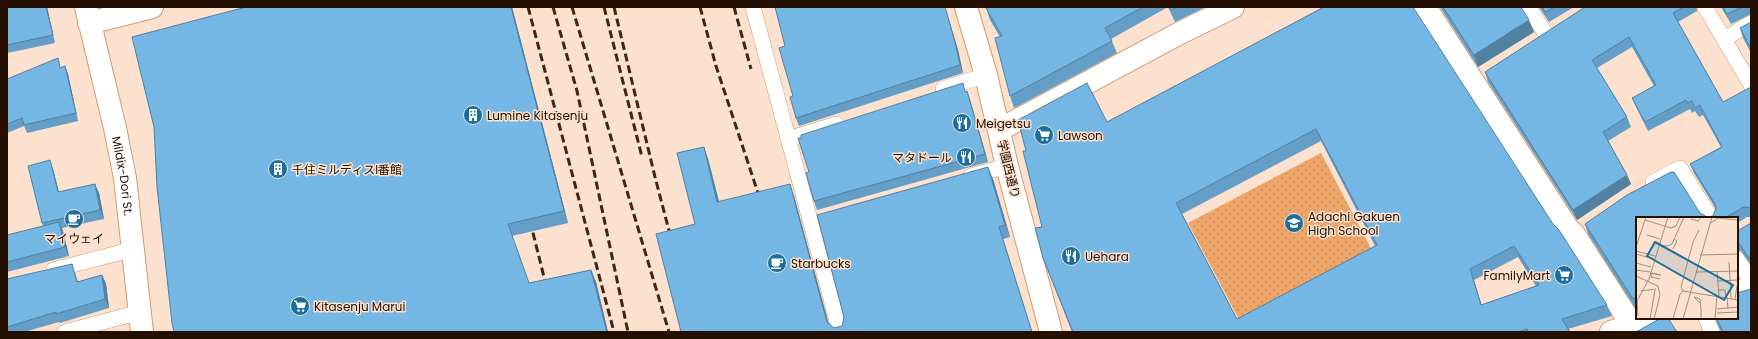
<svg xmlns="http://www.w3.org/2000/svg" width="1758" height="339" font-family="Poppins,'Noto Sans JP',sans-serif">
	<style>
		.park { fill: url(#park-dots) }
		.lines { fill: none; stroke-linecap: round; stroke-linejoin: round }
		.service-casing { stroke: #d59a6a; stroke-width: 16 }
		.minor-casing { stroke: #d59a6a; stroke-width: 24 }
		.tertiary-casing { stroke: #d59a6a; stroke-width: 24 }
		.service { stroke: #fff; stroke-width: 15 }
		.minor { stroke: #fff; stroke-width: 22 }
		.tertiary { stroke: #fff; stroke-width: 22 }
		.rail { stroke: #3d2717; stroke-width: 3; stroke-dasharray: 8 4; stroke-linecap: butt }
		.wall { fill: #649dc5; fill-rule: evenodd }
		.shaded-wall { fill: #5180a0 }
		.building { fill: #74b7e5; stroke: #5180a0; fill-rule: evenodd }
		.labels { text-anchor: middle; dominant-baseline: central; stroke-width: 3; stroke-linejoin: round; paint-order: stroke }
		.poi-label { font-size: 12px; fill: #250f00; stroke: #fbe1ce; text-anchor: start }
		.street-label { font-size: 12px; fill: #250f00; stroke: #fbe1ce }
		.inset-road { fill: none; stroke: #a58d7c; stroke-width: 1 }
		.view { fill: #196f9f; fill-opacity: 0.15; stroke: #196f9f; stroke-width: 2 }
		.inset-edge { fill: none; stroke: #250f00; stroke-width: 2 }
	</style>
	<defs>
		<pattern id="park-dots" width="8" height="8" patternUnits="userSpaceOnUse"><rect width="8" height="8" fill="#eda569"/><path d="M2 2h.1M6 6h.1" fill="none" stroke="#cb8d59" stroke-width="1.8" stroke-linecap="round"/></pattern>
	</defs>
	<rect width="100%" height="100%" fill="#fbe1ce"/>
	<polygon class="park" points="1321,153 1376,258 1243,327 1188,223"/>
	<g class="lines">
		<defs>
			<g id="service">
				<polyline points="753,7 840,332"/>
				<polyline points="1528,7 1546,34"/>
				<polyline points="1705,7 1751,85"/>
				<polyline points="1724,39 1751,23"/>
				<polyline points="943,89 986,75"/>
				<polyline points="788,139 837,124"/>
				<polyline points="971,176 1007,166"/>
				<polyline points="1653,182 1680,168 1711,218"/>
				<polyline points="1737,259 1751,281"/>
				<polyline points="53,270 134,249"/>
				<polyline points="1706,318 1712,332"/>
				<polyline points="65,332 140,312"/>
			</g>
			<g id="minor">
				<polyline points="966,7 986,75 1007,166 1051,332"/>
				<polyline points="1425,7 1568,229 1573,233 1632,325"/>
				<polyline points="999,130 1180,33 1233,7"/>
				<polyline points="1737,292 1751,287"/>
				<polyline points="1611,332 1654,318"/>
			</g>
			<g id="tertiary">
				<path id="s1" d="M 86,7 L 115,128 L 125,178 L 142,332"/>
				<polyline points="89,23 152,7"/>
			</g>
		</defs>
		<use href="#service" class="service-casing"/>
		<use href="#minor" class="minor-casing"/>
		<use href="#tertiary" class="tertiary-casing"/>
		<use href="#service" class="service"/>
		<use href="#minor" class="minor"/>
		<use href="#tertiary" class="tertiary"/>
		<g class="rail">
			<polyline points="528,7 614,332"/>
			<polyline points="553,7 577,91 628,332"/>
			<polyline points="572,7 669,332"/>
			<polyline points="604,7 642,157"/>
			<polyline points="614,7 655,177 672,242"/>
			<polyline points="700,7 716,66 761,202"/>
			<polyline points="734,7 751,69"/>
			<polyline points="530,221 547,289"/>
		</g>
	</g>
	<g class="wall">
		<polygon points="7,7 47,7 55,43 7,53"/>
		<polygon points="512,7 568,223 512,236 529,283 591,270 596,282 608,332 174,332"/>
		<polygon points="775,7 945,7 958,50 963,73 799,126 796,118 785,46"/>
		<polygon points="990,7 1205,7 1175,22 1168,7 1111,39 1117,53 1014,108 1010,96 1000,37 990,20 986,8"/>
		<path d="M 1324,7 L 1553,224 L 1607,305 L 1612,316 L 1568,329 L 1570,332 L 1072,332 L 1043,258 L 1042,227 L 1107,122 ZM 1321,141 L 1375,246 L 1237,319 L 1182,214 ZM 1518,257 L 1536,286 L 1481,305 L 1474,280 Z"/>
		<polygon points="1440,7 1521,7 1534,32 1478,67"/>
		<polygon points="1539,7 1574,7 1549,22"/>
		<polygon points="1585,7 1697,7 1697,11 1678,22 1723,102 1751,87 1751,217 1747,217 1737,223 1737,218 1637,218 1637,309 1636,309 1588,234 1585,224 1627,195 1671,172 1674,172 1700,213 1707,217 1713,216 1716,209 1694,173 1690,164 1721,147 1703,115 1699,117 1695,111 1692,113 1690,109 1648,131 1636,107 1632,98 1654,86 1632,47 1597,68 1627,117 1631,127 1608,141 1627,175 1631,184 1577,220 1488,82 1485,72"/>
		<polygon points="1721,7 1751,7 1751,14 1731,24"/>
		<polygon points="1751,22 1751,53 1743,38 1740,28"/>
		<polygon points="65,66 68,74 78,121 27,133 24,126 7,133 7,79"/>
		<polygon points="967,91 970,100 988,162 817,210 814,201 809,172"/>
		<polygon points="704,147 708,159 719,201 794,196 828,324 834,328 842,326 993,179 1010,237 1003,239 1032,332 681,332"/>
		<polygon points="53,169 59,192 99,193 104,219 62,228 69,256 7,272 7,235 43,226 42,223"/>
		<polygon points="1751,223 1751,265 1741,251 1737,251 1737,231"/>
		<polygon points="75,273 78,282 102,275 106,284 109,308 60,323 59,322 24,332 7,332 7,279"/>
		<polygon points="1715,318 1737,318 1751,332 1721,332"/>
	</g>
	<g class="shaded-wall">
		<polygon points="46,7 47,7 55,43"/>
		<polygon points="511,7 512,7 568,223 564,211"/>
		<polygon points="945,7 958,50 963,73 960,65"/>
		<polygon points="1529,20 1534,32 1478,67 1474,55"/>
		<polygon points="65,66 68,74 78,121 76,113"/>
		<polygon points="967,91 970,100 988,162 985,154"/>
		<polygon points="704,147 708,159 722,214 717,202"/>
		<polygon points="50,160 53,169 61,201 58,192"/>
		<polygon points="988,167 993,179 1010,237 1005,225"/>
		<polygon points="1627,175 1631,184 1577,220 1573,210"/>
		<polygon points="95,184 99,193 104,219 100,210"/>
		<polygon points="790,184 794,196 831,332 827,322"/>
		<polygon points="59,222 63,231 69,256 65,247"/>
		<polygon points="999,227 1003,239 1032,332"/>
		<polygon points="1470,269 1474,280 1485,316 1481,305"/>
		<polygon points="591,270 596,282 608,332 607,332"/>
		<polygon points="102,275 106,284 109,308 105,299"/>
	</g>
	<g class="building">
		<polygon points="7,7 46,7 53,35 7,45"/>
		<polygon points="246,7 511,7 564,211 508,224 529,283 591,270 607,332 174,332 172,323 157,187 154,127 132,37"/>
		<polygon points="775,7 945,7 955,42 960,65 796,118 790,97 793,96 779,48 785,46"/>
		<polygon points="990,7 1143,7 1105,28 1112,41 1010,96 995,38 1002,36 986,8"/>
		<polygon points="1169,7 1177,7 1171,10"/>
		<path d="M 1324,7 L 1413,7 L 1553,224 L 1559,230 L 1607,305 L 1562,319 L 1570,332 L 1528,332 L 1527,329 L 1518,332 L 1073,332 L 1043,258 L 1035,228 L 1042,227 L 1023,151 L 1026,151 L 1018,120 L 1087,83 L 1107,122 ZM 1316,129 L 1377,245 L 1237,319 L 1176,203 ZM 1514,246 L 1539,285 L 1481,305 L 1470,269 Z"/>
		<polygon points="1443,7 1521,7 1529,20 1474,55"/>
		<polygon points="1542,7 1554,7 1545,12"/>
		<polygon points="1585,7 1683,7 1673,13 1723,102 1751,87 1751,208 1744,207 1726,217 1726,218 1637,218 1637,298 1633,299 1585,224 1627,195 1671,172 1674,172 1700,213 1707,217 1713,216 1716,208 1715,204 1690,164 1722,147 1700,105 1695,108 1692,101 1688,103 1686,100 1645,122 1632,98 1656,85 1629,37 1592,60 1627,117 1603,132 1627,175 1573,210 1485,72"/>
		<polygon points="1723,7 1742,7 1727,14"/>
		<polygon points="1751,22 1751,49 1740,28"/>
		<polygon points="58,58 60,68 65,66 76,113 24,125 22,118 7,124 7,79"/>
		<polygon points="963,83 965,92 967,91 985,154 814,201 806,173 809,172 798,138 801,138 801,135"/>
		<polygon points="704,147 717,202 790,184 827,322 834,328 842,326 844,317 817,215 988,167 1005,225 999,227 1032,332 681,332 656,234 695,224 677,153"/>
		<polygon points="50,160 58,192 95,184 100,210 42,223 28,166"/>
		<polygon points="59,222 65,247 7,262 7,235"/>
		<polygon points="1751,223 1751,261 1738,242 1737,242 1737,231"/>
		<polygon points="72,264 77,282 102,275 105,299 56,314 56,312 7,327 7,279"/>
		<polygon points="1751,289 1751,332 1723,332 1716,318 1737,318 1737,293"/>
		<polygon points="1661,318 1668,318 1677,332 1636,332"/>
	</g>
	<defs>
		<symbol id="building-disc" viewBox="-11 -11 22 22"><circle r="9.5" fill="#196f9f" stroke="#fbe1ce"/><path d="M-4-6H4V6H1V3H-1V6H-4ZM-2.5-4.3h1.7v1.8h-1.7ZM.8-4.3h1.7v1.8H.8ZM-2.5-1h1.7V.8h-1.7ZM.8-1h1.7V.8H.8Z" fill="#fff"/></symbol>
		<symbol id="restaurant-disc" viewBox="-11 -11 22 22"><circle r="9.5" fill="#196f9f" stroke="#fbe1ce"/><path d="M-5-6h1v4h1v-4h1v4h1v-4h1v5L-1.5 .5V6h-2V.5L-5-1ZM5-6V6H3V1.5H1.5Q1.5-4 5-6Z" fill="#fff"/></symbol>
		<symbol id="supermarket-disc" viewBox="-11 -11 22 22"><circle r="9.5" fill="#196f9f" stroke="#fbe1ce"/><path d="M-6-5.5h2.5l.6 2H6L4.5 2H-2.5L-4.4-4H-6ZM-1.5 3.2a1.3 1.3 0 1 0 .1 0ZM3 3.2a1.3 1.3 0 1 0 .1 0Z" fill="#fff"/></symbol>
		<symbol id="cafe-disc" viewBox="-11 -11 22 22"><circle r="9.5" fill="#196f9f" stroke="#fbe1ce"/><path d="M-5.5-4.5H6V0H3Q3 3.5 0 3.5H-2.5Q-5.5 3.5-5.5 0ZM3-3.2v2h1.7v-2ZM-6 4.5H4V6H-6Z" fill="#fff"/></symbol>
		<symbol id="school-disc" viewBox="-11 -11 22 22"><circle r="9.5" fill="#196f9f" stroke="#fbe1ce"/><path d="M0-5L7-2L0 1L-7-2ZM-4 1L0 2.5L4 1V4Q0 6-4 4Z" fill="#fff"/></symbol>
	</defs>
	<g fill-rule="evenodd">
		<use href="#building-disc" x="462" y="104" width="22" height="22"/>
		<use href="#restaurant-disc" x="951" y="112" width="22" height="22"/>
		<use href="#supermarket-disc" x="1033" y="124" width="22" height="22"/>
		<use href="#restaurant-disc" x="955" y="146" width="22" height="22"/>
		<use href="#building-disc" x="267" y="158" width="22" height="22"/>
		<use href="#cafe-disc" x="63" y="208" width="22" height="22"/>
		<use href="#school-disc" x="1283" y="212" width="22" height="22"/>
		<use href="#restaurant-disc" x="1060" y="245" width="22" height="22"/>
		<use href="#cafe-disc" x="766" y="252" width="22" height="22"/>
		<use href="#supermarket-disc" x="1553" y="264" width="22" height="22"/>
		<use href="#supermarket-disc" x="289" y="295" width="22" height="22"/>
	</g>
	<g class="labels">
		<g class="poi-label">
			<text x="487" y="115">Lumine Kitasenju</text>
			<text x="976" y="123">Meigetsu</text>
			<text x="1058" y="135">Lawson</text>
			<text x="952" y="157" text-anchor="end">マタドール</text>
			<text x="292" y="169">千住ミルディスI番館</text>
			<text x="1308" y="216">Adachi Gakuen<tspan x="1308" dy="14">High School</tspan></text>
			<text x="74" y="238" text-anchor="middle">マイウェイ</text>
			<text x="1085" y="256">Uehara</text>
			<text x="791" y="263">Starbucks</text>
			<text x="1550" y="275" text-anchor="end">FamilyMart</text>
			<text x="314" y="306">Kitasenju Marui</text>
		</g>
		<g class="street-label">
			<text transform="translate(1009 169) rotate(76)">学園西通り</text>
			<text stroke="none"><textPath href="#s1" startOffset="173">Mildix-Dori St.</textPath></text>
		</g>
	</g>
	<g transform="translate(1636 217)">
		<rect width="102" height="102" fill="#fbe1ce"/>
		<path class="inset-road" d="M 55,2 L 62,4 L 65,0M 9,3 L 35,11 L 40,9 L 44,0M 75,6 L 82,1 L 102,3M 11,18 L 24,22M 23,28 L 31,29 L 36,27 L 48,0M 0,30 L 10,0M 37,32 L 41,24 L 38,22M 0,34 L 19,39M 0,37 L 18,42M 64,38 L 102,37M 93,45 L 95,81M 0,46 L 15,50M 0,53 L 14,55M 60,55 L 102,54M 81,55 L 83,79M 14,56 L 25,58 L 16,56M 16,57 L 15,60 L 24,62M 0,59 L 22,69 L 24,78 L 18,102M 82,64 L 102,63M 83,73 L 89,73 L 90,80M 5,74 L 20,72M 47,74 L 45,70 L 57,25 L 63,13M 91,80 L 92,92M 99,82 L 101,69M 81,92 L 102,90M 81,96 L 102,95M 2,99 L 1,84 L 13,62 L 32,0M 14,102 L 19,73M 37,102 L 44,77 L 47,74 L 102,83M 47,102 L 76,0M 65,102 L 65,93 L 64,82 L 58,80 L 65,87M 79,102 L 81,78"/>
		<path class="view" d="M 19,25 L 97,68 L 88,83 L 11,39 Z"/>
		<rect width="102" height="102" class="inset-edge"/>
	</g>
	<rect width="1758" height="339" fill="none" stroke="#250f00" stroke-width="16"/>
</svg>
